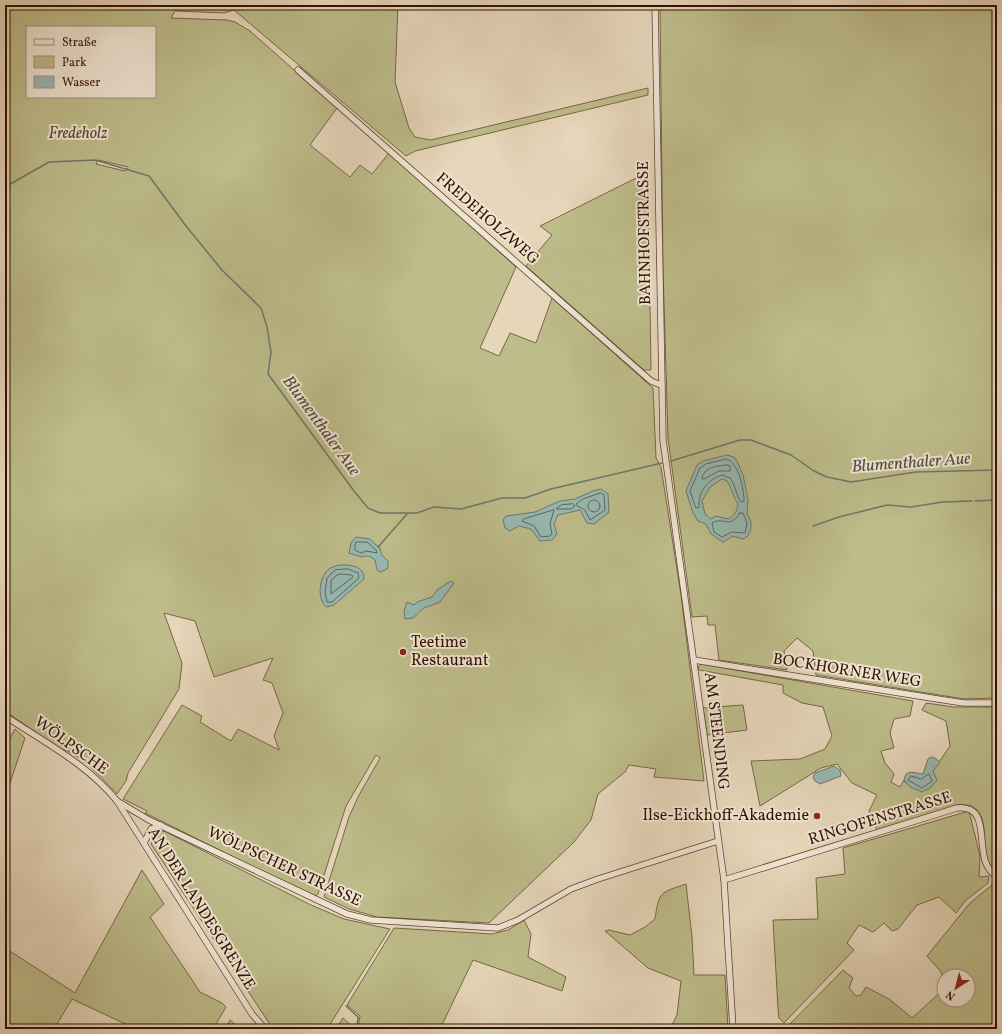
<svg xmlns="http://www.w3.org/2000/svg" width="1002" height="1034" font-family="Vollkorn,serif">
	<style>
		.green { fill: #bdbc8a; stroke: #776646; fill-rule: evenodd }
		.water { fill: #96b9b2; stroke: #6e766b; fill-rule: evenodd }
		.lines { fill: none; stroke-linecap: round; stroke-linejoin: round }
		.shore { stroke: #64655a; stroke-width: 1 }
		.stream { stroke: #6e766b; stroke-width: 1.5 }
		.minor-casing { stroke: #5e422f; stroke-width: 7 }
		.minor { stroke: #efe4d2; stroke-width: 5.5 }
		.poi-dot { fill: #8f2418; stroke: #efe4d2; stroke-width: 1.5 }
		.labels { text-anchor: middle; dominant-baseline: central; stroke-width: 4; stroke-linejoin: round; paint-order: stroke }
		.park-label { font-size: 16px; font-style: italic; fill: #5b442a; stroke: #efe4d2 }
		.street-label { font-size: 16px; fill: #311101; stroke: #efe4d2 }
		.poi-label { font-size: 16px; fill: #311101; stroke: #efe4d2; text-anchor: start }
		.water-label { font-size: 17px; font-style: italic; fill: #544c3f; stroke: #efe4d2 }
	</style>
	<rect width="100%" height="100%" fill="#e6d6ba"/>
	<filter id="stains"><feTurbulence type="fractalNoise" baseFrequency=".005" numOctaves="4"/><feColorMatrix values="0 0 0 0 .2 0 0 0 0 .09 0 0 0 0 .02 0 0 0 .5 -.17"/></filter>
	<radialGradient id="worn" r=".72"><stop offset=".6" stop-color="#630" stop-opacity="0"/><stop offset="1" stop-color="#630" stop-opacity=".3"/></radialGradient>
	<g class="green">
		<path d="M 5,5 L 398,5 L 395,82 L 409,128 L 415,137 L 431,140 L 648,88 L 648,95 L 415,151 L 406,156 L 234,10 L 224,13 L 175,11 L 171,18 L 227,20 L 235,22 L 250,31 L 337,108 L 310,145 L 350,177 L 360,165 L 372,174 L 389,153 L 516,267 L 480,348 L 499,356 L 510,333 L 536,343 L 552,298 L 653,388 L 656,458 L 661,467 L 681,595 L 704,781 L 654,777 L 656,769 L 629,765 L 625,772 L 598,794 L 591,820 L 574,842 L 489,923 L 377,917 L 349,909 L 324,897 L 349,817 L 358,797 L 380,758 L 376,755 L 346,806 L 318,894 L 314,897 L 145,813 L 147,811 L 123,799 L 182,705 L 202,716 L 200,722 L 231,741 L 238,729 L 279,750 L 274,736 L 283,713 L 272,683 L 263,680 L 273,658 L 214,677 L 195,621 L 164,613 L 182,663 L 179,689 L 128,773 L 126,781 L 117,794 C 106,782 76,750 60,749 L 5,711 ZM 27,27 L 155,27 L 155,97 L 27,97 ZM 98,160 L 128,167 L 128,168 L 125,171 L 96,164 Z"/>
		<polygon points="660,5 997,5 997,698 964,699 816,675 813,651 797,638 784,651 787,670 719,660 715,625 708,625 707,616 692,617 668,438 663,268"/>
		<polygon points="648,172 651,370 644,370 526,266 552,235 540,226"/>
		<path d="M 701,664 L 913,701 L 910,716 L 894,719 L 890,733 L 894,748 L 881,751 L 885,763 L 894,774 L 891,782 L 900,787 L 904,780 L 906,783 L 933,771 L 950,746 L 946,721 L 922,710 L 926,703 L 954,707 L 997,707 L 997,872 C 992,869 988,866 987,861 C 981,839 993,800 956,805 L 877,830 L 869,811 L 877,795 L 852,783 L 837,764 L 821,768 L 760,806 L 751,761 L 800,759 L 825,749 L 832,736 L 823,707 L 802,703 L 783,693 L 783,685 L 699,670 L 698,667 Z"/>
		<polygon points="743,705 747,730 707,735 703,708"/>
		<polygon points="15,729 25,738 5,798 5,747"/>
		<polygon points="969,811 980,856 979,877 989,876 988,883 965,901 956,913 939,897 917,905 898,929 892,931 884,923 873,932 859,925 847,943 854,950 784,1023 779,1018 778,1008 773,920 818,919 816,878 845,874 843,848"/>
		<polygon points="164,831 311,905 344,919 390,929 327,1029 273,1029 151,844 158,832"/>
		<polygon points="142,870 164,904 150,917 200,992 222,1003 226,1007 213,1029 136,1029 72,999 54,1029 50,1027 48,1029 5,1029 5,948 75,993"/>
		<polygon points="997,881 997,1029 785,1029 843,970 853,978 849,988 856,996 861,995 866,987 889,999 912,1018 944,989 944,1000 968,1000 968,976 944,976 944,983 941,972 927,956 970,903"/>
		<path d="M 686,884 L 692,937 L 694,975 L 725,975 L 728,1029 L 670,1029 L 677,1015 L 681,981 L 648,968 L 605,931 L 609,930 L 630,935 L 645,927 L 655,919 C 659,891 660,893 686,884 Z"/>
		<polygon points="524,920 531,934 528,957 566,977 562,991 473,960 440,1029 360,1029 358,1027 360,1016 347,1005 394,928 492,934 508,930"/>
		<polygon points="343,1018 355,1029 336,1029"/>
		<polygon points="230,1020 238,1027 236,1029 225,1029"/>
	</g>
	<g class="water">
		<path d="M 727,455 L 734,457 L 737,461 L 743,475 L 748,499 L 747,514 L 751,522 L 751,529 L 748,536 L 743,539 L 733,536 L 723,542 L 711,534 L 706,524 L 698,521 L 693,513 L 686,491 L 697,465 L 703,461 ZM 722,479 L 727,481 C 732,488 733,497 738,504 C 737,511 735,516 728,519 L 716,516 L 711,519 L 705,514 L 702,501 L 710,487 Z"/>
		<polygon points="601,489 608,494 609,512 594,524 587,523 580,510 558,515 554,524 557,534 552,540 540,541 531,529 519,526 510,531 505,528 503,520 506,516 535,512 560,501 575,499 593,491"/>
		<path d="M 356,537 L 370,539 L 376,545 L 379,546 L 382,555 L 388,561 L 388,568 L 381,572 L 377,570 L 375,560 C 370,556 367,555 361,557 L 349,553 L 351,543 Z"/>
		<path d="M 341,565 C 352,565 364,566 364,579 L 334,605 L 327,607 C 317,601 319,580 326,572 C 330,567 335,566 341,565 Z"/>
		<polygon points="451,581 454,583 440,602 424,608 413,618 405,619 404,611 407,602 414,605 417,602 432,597 438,589"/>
		<polygon points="931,757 935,758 940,762 933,771 937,780 930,788 922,792 910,787 904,780 906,774 910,772 923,774 928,759"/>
		<polygon points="834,766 840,770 841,776 820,784 815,781 813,777 815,773"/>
	</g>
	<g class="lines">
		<g class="shore">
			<path d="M 727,459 C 739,463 744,490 744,501 L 741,502 C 736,496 736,486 730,478 L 722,475 C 707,480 698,492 699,507 L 696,508 L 690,491 L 700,468 L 706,464 Z"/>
			<path d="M 727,465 L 730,466 L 730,471 L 719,471 L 704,479 L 702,479 C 703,467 717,466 727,465 Z"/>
			<polygon points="601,493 604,495 605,510 590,520 585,510 577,506 576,504 583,499"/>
			<circle cx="594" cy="506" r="6"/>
			<polygon points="573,504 575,506 571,509 556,509 561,505"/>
			<polygon points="554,510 550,524 552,534 550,536 541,537 534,526 522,521 524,519"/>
			<path d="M 740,513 L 743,513 L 747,523 L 745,533 L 732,532 L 722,537 L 714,532 L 712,523 C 724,516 729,530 740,513 Z"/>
			<polygon points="356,542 367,542 376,550 377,553 366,551 361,553 355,550"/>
			<polygon points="348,569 358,573 359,578 332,602 327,602 325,592 327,578 335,570"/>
			<polygon points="341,574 352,575 353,577 331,594 331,580 337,575"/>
			<polygon points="929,774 932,781 922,788 908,780 911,776 921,779"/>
		</g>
		<g class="stream">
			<polyline points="5,187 49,162 95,160 149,176 186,226 222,270 261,308 267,327 271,352 268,374 354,491 368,508 380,513 417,513 434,507 461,509 502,498 525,498 551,489 662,463"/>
			<polyline points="671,461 740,440 751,440 791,455 814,471 827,477 851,482 916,472 997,470"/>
			<polyline points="975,501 997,500"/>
			<polyline points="813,526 839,517 887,505 911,507 942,502 972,501"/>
			<polyline points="378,547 407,514"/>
			<polyline points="346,1006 358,1017 357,1028 359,1029"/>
		</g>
		<defs>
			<g id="minor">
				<polyline points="655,5 663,440 724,880 733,1029"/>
				<polyline points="298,70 651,381 661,385"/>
				<polyline points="694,660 944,700 964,703 997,703"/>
				<path d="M 5,716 C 44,742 87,764 117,801 L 252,1014 L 265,1029"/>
				<polyline points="117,801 149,820 347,914 371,920 498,928 518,920 571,889 598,879 718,841"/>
				<polyline points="144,843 151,829 161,825"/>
				<path d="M 724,880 L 957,808 C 997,804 969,862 997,876"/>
			</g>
		</defs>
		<use href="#minor" class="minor-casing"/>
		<use href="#minor" class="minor"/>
	</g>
	<g class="poi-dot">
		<circle cx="403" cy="652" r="4"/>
		<circle cx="817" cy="816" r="4"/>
	</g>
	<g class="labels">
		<g class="park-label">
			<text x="78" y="134">Fredeholz</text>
		</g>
		<g class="street-label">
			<text transform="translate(487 219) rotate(41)">FREDEHOLZWEG</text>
			<text transform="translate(645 233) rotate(-91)">BAHNHOFSTRASSE</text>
			<text transform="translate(847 671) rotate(9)">BOCKHORNER WEG</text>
			<text transform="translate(716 731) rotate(83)">AM STEENDING</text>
			<text transform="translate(71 746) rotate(36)">WÖLPSCHE</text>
			<text transform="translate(880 819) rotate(-17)">RINGOFENSTRASSE</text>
			<text transform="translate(284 867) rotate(25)">WÖLPSCHER STRASSE</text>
			<text transform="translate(201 909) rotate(58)">AN DER LANDESGRENZE</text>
		</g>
		<g class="poi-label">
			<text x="411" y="643">Teetime<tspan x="411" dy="18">Restaurant</tspan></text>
			<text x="809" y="816" text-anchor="end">Ilse-Eickhoff-Akademie</text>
		</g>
		<g class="water-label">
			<text transform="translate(321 426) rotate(54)">Blumenthaler Aue</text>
			<text transform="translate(911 463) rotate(-4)">Blumenthaler Aue</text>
		</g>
	</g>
	<rect width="1002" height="1034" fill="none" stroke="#e6d6ba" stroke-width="20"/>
	<rect x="6" y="6" width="990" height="1022" fill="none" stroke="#311101" stroke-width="2"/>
	<rect x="10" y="10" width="982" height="1014" fill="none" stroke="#311101"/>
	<rect x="26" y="26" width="130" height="72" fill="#efe4d2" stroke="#a3907e"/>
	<rect x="34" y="39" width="20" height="6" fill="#efe4d2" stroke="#a3907e"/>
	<text x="62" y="46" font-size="12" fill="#311101">Straße</text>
	<rect x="34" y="56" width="20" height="12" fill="#bdbc8a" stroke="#a3907e"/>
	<text x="62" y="66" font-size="12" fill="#311101">Park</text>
	<rect x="34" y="76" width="20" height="12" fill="#96b9b2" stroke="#a3907e"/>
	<text x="62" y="86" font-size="12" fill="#311101">Wasser</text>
	<g transform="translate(956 988) rotate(216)"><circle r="19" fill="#efe4d2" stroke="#a3907e"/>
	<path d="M0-3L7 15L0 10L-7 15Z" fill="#8f2418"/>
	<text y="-6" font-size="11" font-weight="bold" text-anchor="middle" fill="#311101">N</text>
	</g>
	<rect width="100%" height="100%" filter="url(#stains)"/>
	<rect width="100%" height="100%" fill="url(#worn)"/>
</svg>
